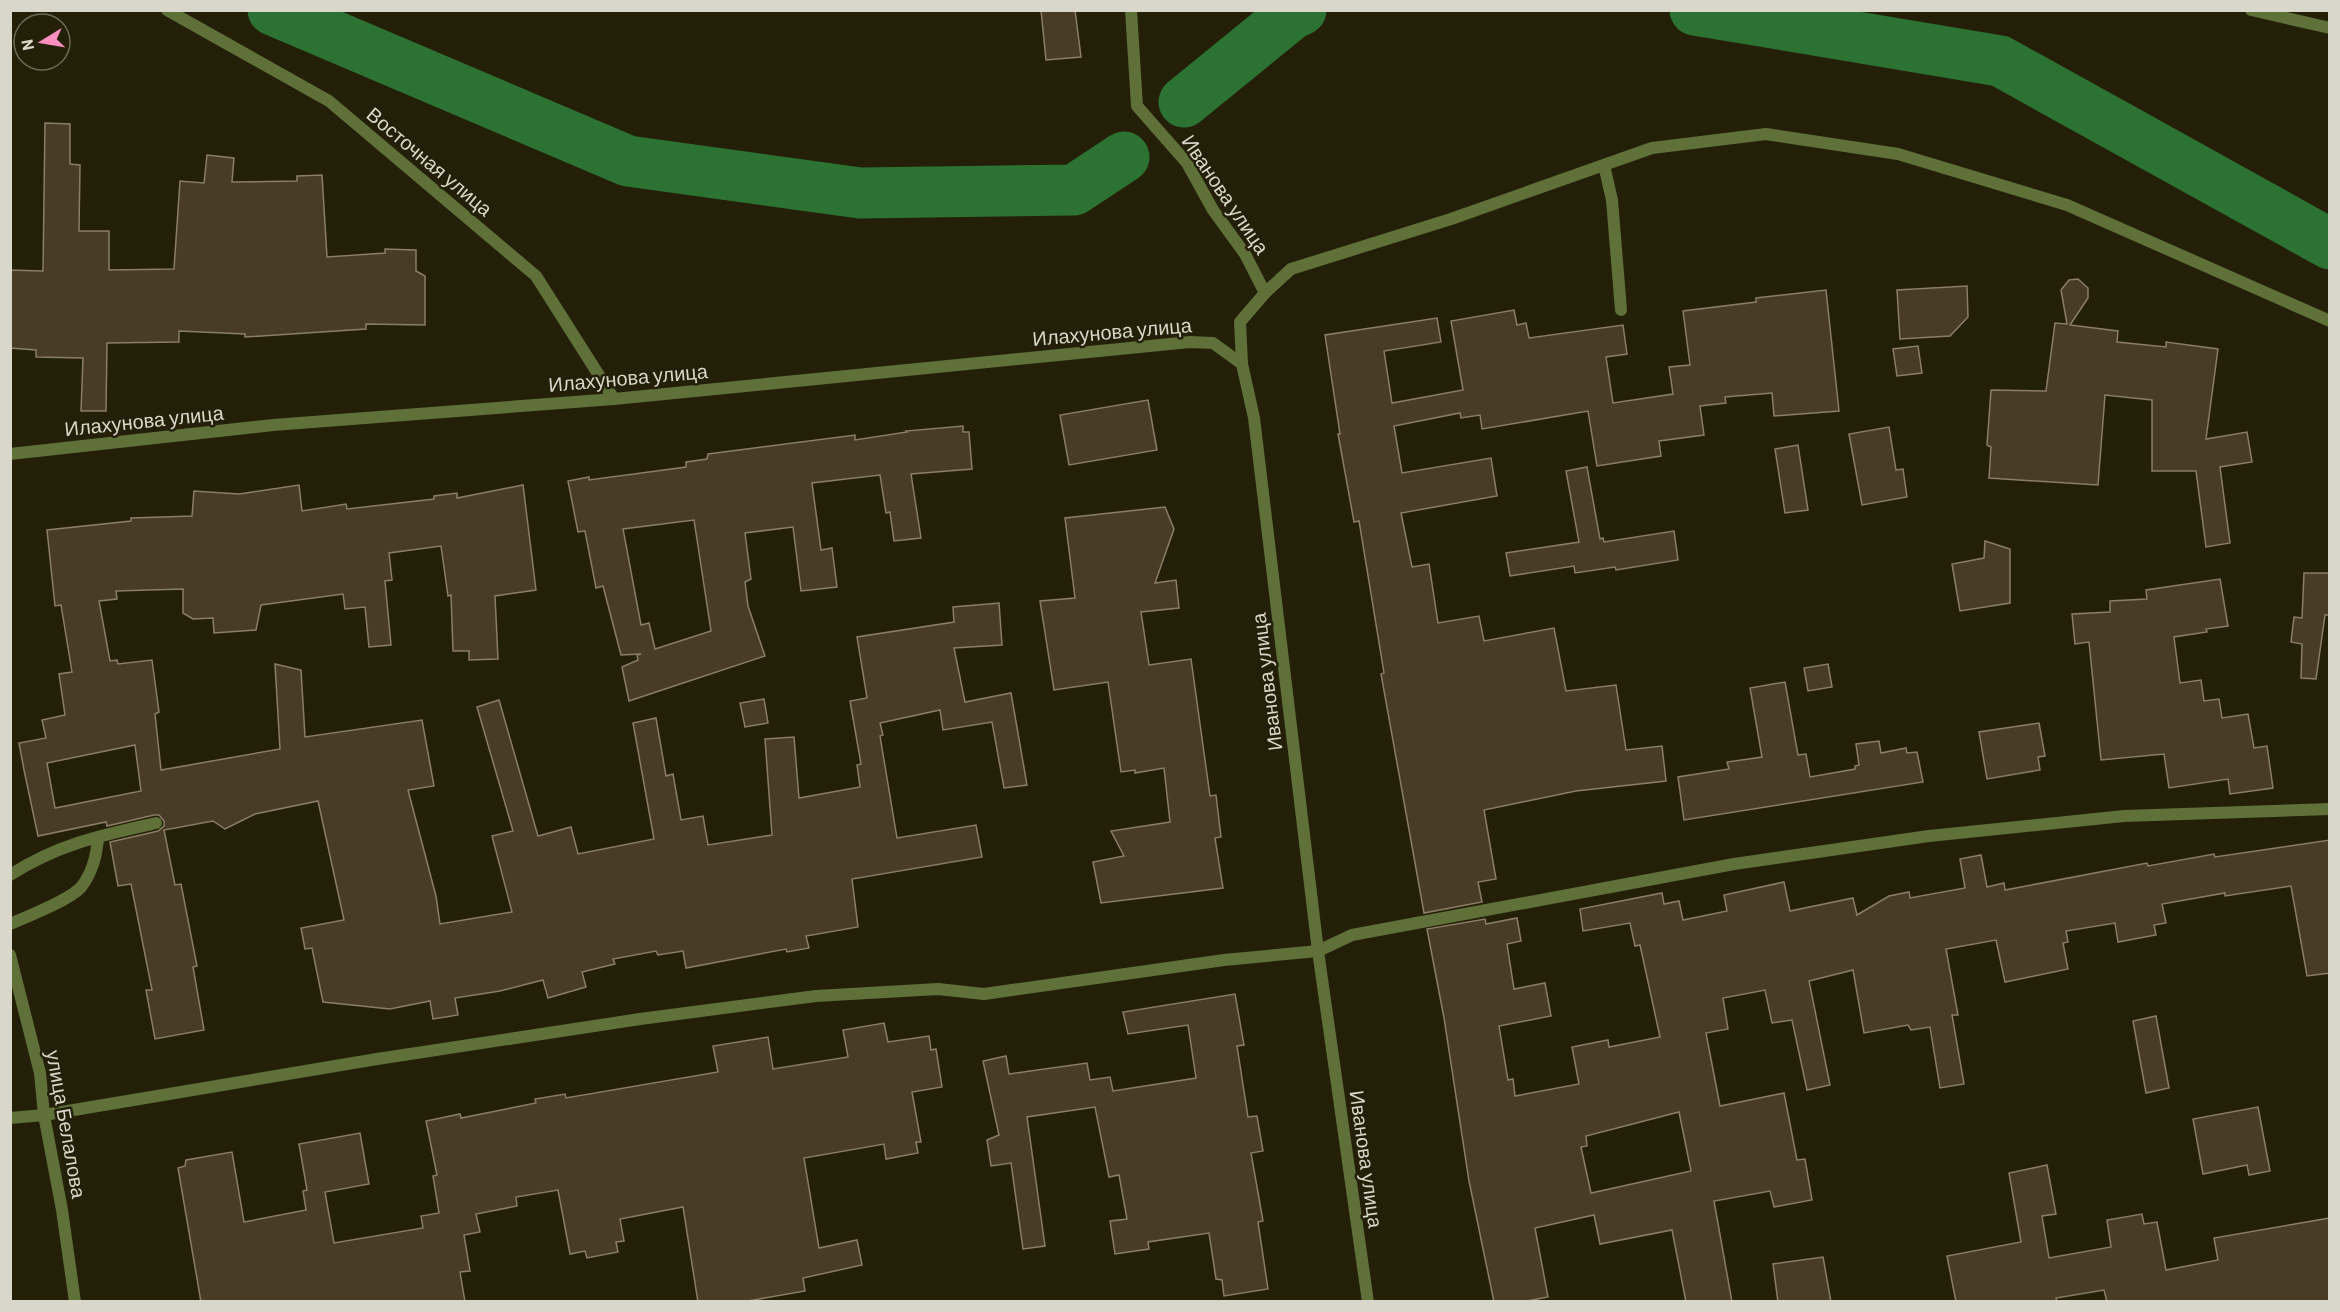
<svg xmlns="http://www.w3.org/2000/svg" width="2340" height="1312" font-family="Barlow,sans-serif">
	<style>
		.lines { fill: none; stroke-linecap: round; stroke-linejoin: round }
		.river { stroke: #2c7232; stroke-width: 51 }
		.building { fill: #493c26; stroke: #8c7d65; stroke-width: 1.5; fill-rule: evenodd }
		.minor { stroke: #5f7039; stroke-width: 12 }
		.labels { text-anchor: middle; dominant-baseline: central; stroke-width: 5; stroke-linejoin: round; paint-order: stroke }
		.street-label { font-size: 20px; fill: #d9d7c9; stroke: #232007 }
	</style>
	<rect width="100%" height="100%" fill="#232007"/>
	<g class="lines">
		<g class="river">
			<polyline points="273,10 628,161 860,193 1074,190 1124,157"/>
			<polyline points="1695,10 2000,61 2330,244"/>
			<polyline points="1184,102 1292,14 1301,10"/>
		</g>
	</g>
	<g class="building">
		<polygon points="1041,10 1075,10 1081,57 1046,60"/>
		<polygon points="45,123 70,124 70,164 80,165 79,231 109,231 109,270 174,269 180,181 204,183 207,155 234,158 232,182 297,181 297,176 322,175 327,257 385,253 385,249 416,250 416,271 425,276 425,325 366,324 366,329 245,337 245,334 179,331 179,342 107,343 106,411 81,411 83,358 36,357 36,350 10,348 10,270 43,271"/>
		<polygon points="2078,279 2088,288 2088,298 2070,325 2118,331 2117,342 2166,347 2166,342 2218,349 2206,439 2247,432 2252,462 2220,467 2230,543 2206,547 2196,471 2152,471 2152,400 2105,395 2098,485 1989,478 1991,447 1987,445 1991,390 2046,391 2055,323 2067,324 2061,290 2069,280"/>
		<polygon points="1967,286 1968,317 1950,336 1900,339 1897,290"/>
		<polygon points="1826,290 1839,411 1774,416 1772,393 1725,397 1726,403 1700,406 1704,435 1659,441 1661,456 1597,466 1588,411 1482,429 1480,415 1461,418 1460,413 1394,426 1402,473 1491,458 1497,496 1401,513 1412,567 1429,564 1438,623 1479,616 1484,641 1554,628 1566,691 1616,685 1626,750 1662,746 1666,781 1576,791 1484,810 1496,879 1478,882 1482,902 1424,913 1381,674 1384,673 1359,521 1354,522 1338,434 1340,434 1325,335 1437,318 1441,342 1384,351 1392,403 1463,390 1451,321 1514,310 1517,325 1526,323 1529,338 1623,325 1627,354 1606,357 1613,403 1673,394 1669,367 1690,365 1683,311 1756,302 1756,298"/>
		<polygon points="1918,346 1922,373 1897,376 1893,349"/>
		<polygon points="1148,400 1157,450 1069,465 1060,415"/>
		<path d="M 963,426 L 963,432 L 969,432 L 972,469 L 911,474 L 921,538 L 894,541 L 890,512 L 886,513 L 880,475 L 812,483 L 821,550 L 832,548 L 837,587 L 801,591 L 793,527 L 745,533 L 751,579 L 745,582 L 748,606 L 765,656 L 629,701 L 622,667 L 638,660 L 637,655 L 641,654 L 621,655 L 603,586 L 596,588 L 585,531 L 578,532 L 568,481 L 589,477 L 589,480 L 686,467 L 686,462 L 707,459 L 708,454 L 855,435 L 855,440 L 907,432 L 906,431 ZM 694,520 L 711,631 L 655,649 L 649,623 L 641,625 L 623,529 Z"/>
		<polygon points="1889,427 1896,470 1903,469 1907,497 1862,505 1849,434"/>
		<polygon points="1798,445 1808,510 1785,513 1775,449"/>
		<polygon points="1587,467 1600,539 1603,538 1604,542 1674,531 1678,560 1616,570 1615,567 1575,573 1574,566 1510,576 1506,553 1579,542 1566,471"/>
		<path d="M 299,485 L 302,511 L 346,504 L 347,509 L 434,499 L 434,496 L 457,493 L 457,498 L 523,485 L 536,590 L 495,596 L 498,659 L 469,660 L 469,651 L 453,651 L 451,595 L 448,596 L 441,546 L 389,553 L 392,580 L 385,581 L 391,645 L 369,647 L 365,607 L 345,609 L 343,594 L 261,605 L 256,630 L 214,633 L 213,618 L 193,619 L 183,613 L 183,589 L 116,591 L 117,599 L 99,601 L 110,661 L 117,660 L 118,664 L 152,660 L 159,712 L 155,714 L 161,770 L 280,749 L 275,664 L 301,670 L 305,737 L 422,720 L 434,786 L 408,790 L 436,896 L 440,924 L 512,912 L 492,836 L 513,831 L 477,707 L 499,700 L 538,836 L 571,827 L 578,854 L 654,839 L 633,723 L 656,718 L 666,776 L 673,774 L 681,820 L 703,816 L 708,845 L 772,835 L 765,739 L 794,737 L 799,798 L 860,787 L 857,765 L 861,764 L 850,701 L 867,698 L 857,637 L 954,622 L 953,607 L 999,603 L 1002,645 L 954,648 L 965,702 L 1011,693 L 1027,785 L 1004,788 L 992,722 L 943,730 L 940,710 L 880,723 L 883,735 L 880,736 L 897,838 L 976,825 L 982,857 L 852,879 L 858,927 L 806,936 L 809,948 L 787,952 L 786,949 L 686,968 L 683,951 L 658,955 L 656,951 L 613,959 L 615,964 L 582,972 L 586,987 L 548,998 L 543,980 L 500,991 L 455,998 L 458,1015 L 433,1019 L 430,1001 L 390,1009 L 323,1002 L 312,948 L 305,949 L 301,928 L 344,920 L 318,801 L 255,814 L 225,829 L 213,821 L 164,830 L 175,885 L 181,884 L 197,966 L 193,967 L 204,1030 L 155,1039 L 146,990 L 152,990 L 131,884 L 118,886 L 110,842 L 158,831 L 164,826 L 164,821 L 159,815 L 154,815 L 107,826 L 106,822 L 38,836 L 24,770 L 19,743 L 46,738 L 42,720 L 65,715 L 59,674 L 72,672 L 61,605 L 55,606 L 47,530 L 131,521 L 131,518 L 192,516 L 194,491 L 239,494 ZM 135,745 L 141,791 L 55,808 L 47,763 Z"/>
		<polygon points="1165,507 1174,529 1155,583 1176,580 1179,608 1141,612 1149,665 1191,659 1210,796 1216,795 1221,837 1215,838 1223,888 1101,903 1093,862 1124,856 1111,831 1170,822 1164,768 1135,773 1135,770 1121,772 1108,682 1054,690 1040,601 1075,598 1065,518"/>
		<polygon points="1985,541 2010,549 2010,603 1960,611 1952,564 1984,558"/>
		<polygon points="2304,573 2330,573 2330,615 2325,615 2316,679 2301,678 2302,644 2291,642 2294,617 2302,618"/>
		<polygon points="2220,579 2228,626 2206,629 2207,632 2174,637 2180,683 2201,680 2204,701 2219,699 2222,718 2248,714 2254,748 2267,746 2273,788 2230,794 2228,779 2169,788 2164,754 2101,760 2089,642 2075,644 2072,614 2110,612 2110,601 2147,599 2146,590"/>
		<polygon points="1828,664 1832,687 1808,691 1804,668"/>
		<polygon points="1785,682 1798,755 1806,754 1810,777 1855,769 1855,766 1859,765 1856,744 1879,741 1881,753 1906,748 1907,753 1917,752 1923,782 1684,820 1678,777 1729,769 1727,762 1762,757 1750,688"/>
		<polygon points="764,699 768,723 745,727 740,703"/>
		<polygon points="2039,723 2045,756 2038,757 2040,770 1987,779 1979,732"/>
		<path d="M 2330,840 L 2330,973 L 2307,976 L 2291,886 L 2225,896 L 2225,893 L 2162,904 L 2166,923 L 2154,925 L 2156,935 L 2118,942 L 2115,923 L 2066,931 L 2068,942 L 2063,943 L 2068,969 L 2005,982 L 1996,940 L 1946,949 L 1958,1015 L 1952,1015 L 1964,1084 L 1940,1088 L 1930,1027 L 1911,1030 L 1908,1025 L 1864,1033 L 1853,970 L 1809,981 L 1830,1085 L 1807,1090 L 1792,1020 L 1772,1023 L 1765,990 L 1723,998 L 1728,1029 L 1706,1033 L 1720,1106 L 1784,1093 L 1797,1160 L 1805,1159 L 1812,1200 L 1774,1207 L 1770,1191 L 1714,1201 L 1732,1302 L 1686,1302 L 1672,1230 L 1600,1244 L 1594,1215 L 1535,1228 L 1548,1297 L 1522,1302 L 1494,1302 L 1469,1181 L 1444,1018 L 1427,929 L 1485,919 L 1486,924 L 1517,918 L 1521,941 L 1507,944 L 1514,989 L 1545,983 L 1551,1016 L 1499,1026 L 1508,1080 L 1513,1079 L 1515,1096 L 1579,1084 L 1572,1047 L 1608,1040 L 1609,1047 L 1660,1037 L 1640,945 L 1635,946 L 1630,923 L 1583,931 L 1580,909 L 1662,893 L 1664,904 L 1679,901 L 1683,920 L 1727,911 L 1724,895 L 1784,882 L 1790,911 L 1853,898 L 1857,915 L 1889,896 L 1909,892 L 1910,898 L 1965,888 L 1960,859 L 1981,855 L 1987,887 L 2004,883 L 2005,890 L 2147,863 L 2148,866 L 2214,854 L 2215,857 ZM 1679,1112 L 1691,1171 L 1591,1193 L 1581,1147 L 1587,1146 L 1586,1136 Z"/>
		<polygon points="1235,994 1244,1045 1237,1046 1248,1117 1257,1116 1263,1151 1251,1153 1263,1221 1258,1222 1268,1289 1224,1296 1222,1280 1216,1279 1209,1233 1148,1242 1149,1249 1115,1254 1110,1221 1127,1219 1119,1175 1109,1177 1095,1107 1027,1117 1045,1246 1023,1249 1011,1163 991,1166 987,1140 999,1135 983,1061 1006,1056 1009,1074 1087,1063 1090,1080 1110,1077 1113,1091 1196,1078 1188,1025 1128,1034 1123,1012"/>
		<polygon points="2156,1016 2169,1088 2146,1093 2133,1021"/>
		<polygon points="884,1023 888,1042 929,1036 931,1050 936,1049 942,1087 912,1092 921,1142 916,1142 918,1153 886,1159 884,1144 804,1158 819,1248 857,1240 862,1265 803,1278 805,1291 742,1302 698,1302 683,1207 620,1219 624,1241 616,1242 618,1252 587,1258 585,1251 570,1254 558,1190 516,1197 517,1206 476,1214 480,1232 464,1235 470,1271 460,1272 465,1302 201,1302 178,1168 185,1166 186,1160 232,1152 244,1222 306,1210 303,1191 307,1190 299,1144 360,1133 369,1184 325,1192 334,1243 423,1228 421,1216 439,1213 433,1176 437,1175 426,1121 460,1114 461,1118 536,1103 535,1099 565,1094 566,1098 718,1072 713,1046 768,1037 773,1069 848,1057 843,1030"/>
		<polygon points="2258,1107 2270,1171 2249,1175 2247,1165 2203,1174 2193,1119"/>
		<polygon points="2047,1165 2056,1214 2042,1216 2049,1258 2111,1247 2107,1220 2142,1214 2144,1224 2157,1222 2166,1270 2218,1260 2214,1238 2330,1218 2330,1302 2107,1302 2104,1290 2056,1298 2057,1302 1956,1302 1947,1256 2021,1242 2009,1173"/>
		<polygon points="1823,1257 1831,1302 1778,1302 1773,1264"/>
	</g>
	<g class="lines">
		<g class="minor">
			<polyline points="167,10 329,101 536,276 614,399"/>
			<polyline points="1131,10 1137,106 1187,163 1213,210 1245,254 1265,293"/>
			<polyline points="2251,10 2330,28"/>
			<polyline points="1604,165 1612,200 1621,310"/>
			<polyline points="10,454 273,425 614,399 1190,342 1213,343 1242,364"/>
			<path d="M 10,875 C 58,844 102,835 156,823"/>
			<path d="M 10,924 C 27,917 72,899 82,886 C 93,871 97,854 98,837"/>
			<polyline points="10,955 40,1073 44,1115 62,1210 75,1302"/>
			<polyline points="10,1118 44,1115 377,1059 640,1019 816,996 938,989 984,994 1224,960 1318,951 1352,935 1734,864 1929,836 2124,816 2330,809"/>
			<polyline points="1368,1302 1318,951 1254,418 1242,364 1240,322 1265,293 1291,269 1451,219 1652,148 1766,134 1898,154 2067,205 2330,321"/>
		</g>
	</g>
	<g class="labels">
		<g class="street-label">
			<text transform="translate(430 161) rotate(40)">Восточная улица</text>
			<text transform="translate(1226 194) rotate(56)">Иванова улица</text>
			<text transform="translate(1112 331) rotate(-5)">Илахунова улица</text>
			<text transform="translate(628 377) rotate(-5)">Илахунова улица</text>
			<text transform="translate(144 420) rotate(-6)">Илахунова улица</text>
			<text transform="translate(1266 682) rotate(-97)">Иванова улица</text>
			<text transform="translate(67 1124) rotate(80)">улица Белалова</text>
			<text transform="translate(1367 1159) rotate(82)">Иванова улица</text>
		</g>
	</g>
	<rect width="2340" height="1312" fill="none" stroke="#d9d7c9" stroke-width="24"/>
	<g transform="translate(42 42) rotate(259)"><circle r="28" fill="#232007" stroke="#6c6955" stroke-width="1.5"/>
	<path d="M0-4.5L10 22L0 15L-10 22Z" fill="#fd8ec0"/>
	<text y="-9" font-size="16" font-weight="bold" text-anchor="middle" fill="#d9d7c9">N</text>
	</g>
</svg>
